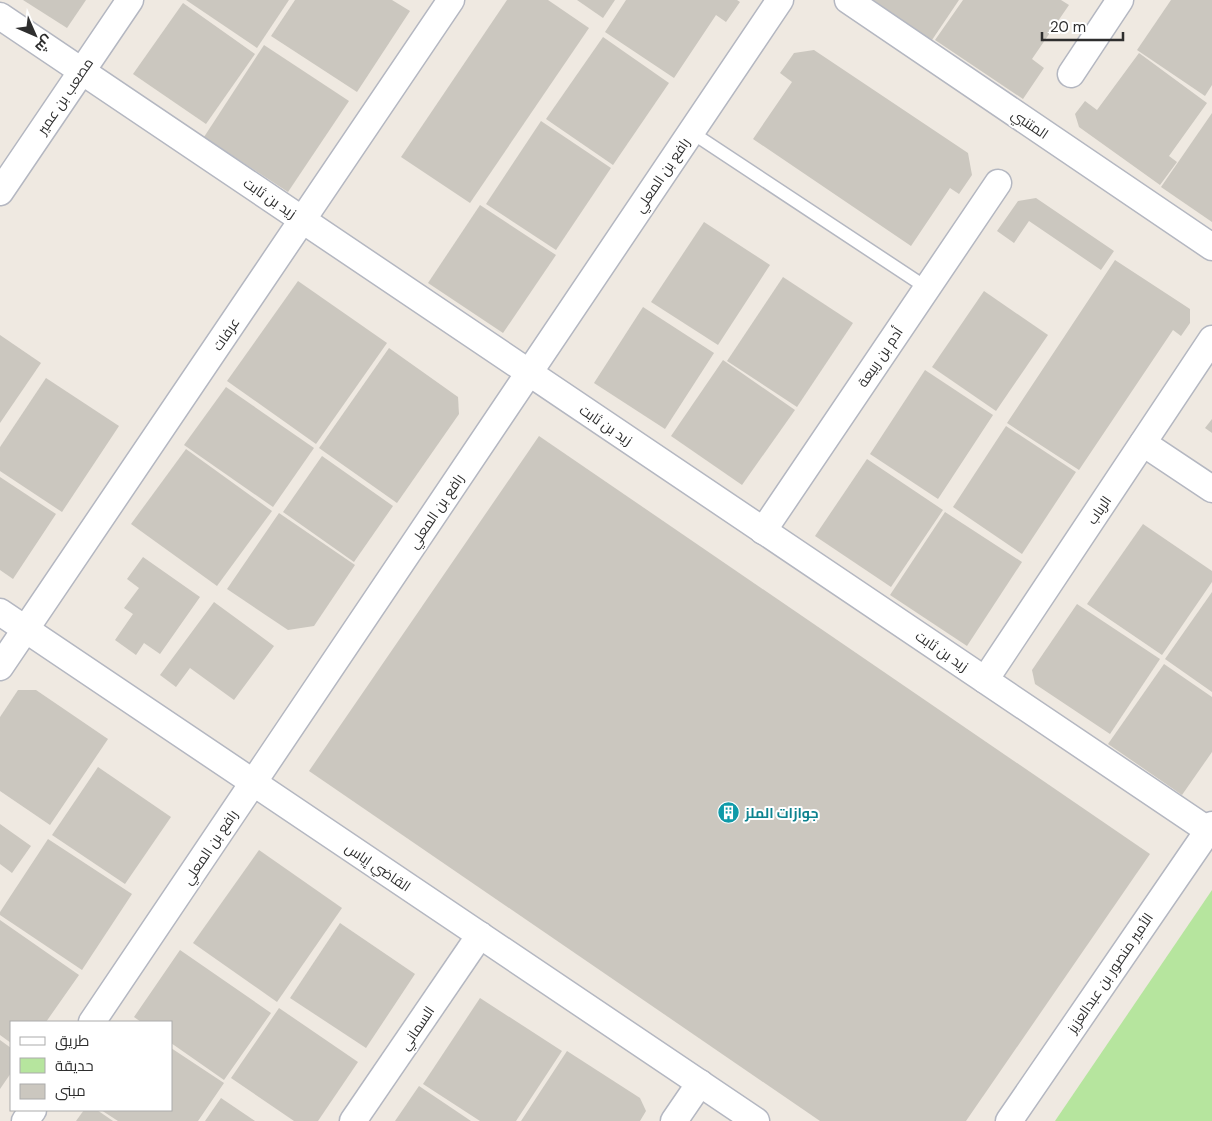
<svg xmlns="http://www.w3.org/2000/svg" width="1212" height="1121" font-family="'DM Sans',Cairo,sans-serif">
	<style>
		.green { fill: #b6e59e }
		.building { fill: #cbc7bf }
		.lines { fill: none; stroke-linecap: round; stroke-linejoin: round }
		.lane-casing { stroke: #b4b7c1; stroke-width: 15 }
		.street-casing { stroke: #b4b7c1; stroke-width: 29 }
		.lane { stroke: #fff; stroke-width: 12 }
		.street { stroke: #fff; stroke-width: 26 }
		.labels { text-anchor: middle; dominant-baseline: central; stroke-width: 4; stroke-linejoin: round; paint-order: stroke }
		.street-label { font-size: 14px; fill: #2e2e2e; stroke: #fff }
		.culture-label { font-size: 14px; font-weight: bold; fill: #0d838f; stroke: #fff; text-anchor: start }
	</style>
	<rect width="100%" height="100%" fill="#efe9e1"/>
	<polygon class="green" points="1212,890 1212,1121 1055,1121"/>
	<g class="building">
		<polygon points="23,0 86,0 67,28"/>
		<polygon points="186,0 289,0 257,48"/>
		<polygon points="295,0 392,0 410,11 357,92 271,36"/>
		<polygon points="507,0 548,0 589,28 470,203 401,157"/>
		<polygon points="577,0 615,0 603,18"/>
		<polygon points="626,0 737,0 740,2 726,22 716,15 674,78 605,32"/>
		<polygon points="865,0 959,0 930,43"/>
		<polygon points="963,0 1061,0 1069,5 1032,59 1044,68 1023,99 935,40"/>
		<polygon points="1171,0 1212,0 1212,85 1205,96 1137,50"/>
		<polygon points="183,3 255,54 206,124 133,74"/>
		<polygon points="603,37 669,83 613,165 546,119"/>
		<polygon points="264,45 349,101 288,192 204,137"/>
		<polygon points="814,50 968,153 972,175 959,194 950,188 911,246 753,139 792,82 780,73 794,53"/>
		<polygon points="1139,53 1207,103 1169,156 1177,162 1160,185 1079,127 1075,114 1085,101 1097,110"/>
		<polygon points="1212,113 1212,222 1161,187"/>
		<polygon points="541,121 611,168 556,250 486,204"/>
		<polygon points="1036,198 1114,251 1101,270 1029,221 1014,243 997,231 1018,201"/>
		<polygon points="480,205 556,255 503,333 428,283"/>
		<polygon points="704,222 770,265 718,345 651,302"/>
		<polygon points="1115,260 1190,309 1190,323 1181,336 1173,330 1079,470 1007,423"/>
		<polygon points="783,277 853,323 797,407 727,361"/>
		<polygon points="298,281 387,343 316,444 227,381"/>
		<polygon points="984,291 1048,335 996,411 932,367"/>
		<polygon points="643,307 714,353 665,429 594,383"/>
		<polygon points="0,335 41,363 0,423"/>
		<polygon points="389,348 458,397 459,414 397,503 319,448"/>
		<polygon points="723,360 795,410 742,485 671,436"/>
		<polygon points="925,370 993,415 938,499 870,454"/>
		<polygon points="46,378 119,426 62,512 0,471 0,447"/>
		<polygon points="226,387 314,448 273,507 184,445"/>
		<polygon points="1212,419 1212,433 1205,428"/>
		<polygon points="1006,426 1076,472 1022,554 953,507"/>
		<polygon points="539,436 1150,854 966,1121 820,1121 309,771"/>
		<polygon points="186,449 272,511 217,586 131,524"/>
		<polygon points="322,456 393,506 354,562 283,512"/>
		<polygon points="867,459 943,510 891,587 815,536"/>
		<polygon points="0,477 56,514 13,579 0,570"/>
		<polygon points="945,512 1022,562 967,646 890,595"/>
		<polygon points="279,513 355,565 314,626 288,630 227,589"/>
		<polygon points="1143,524 1212,571 1212,582 1162,655 1087,604"/>
		<polygon points="143,557 200,597 160,654 144,643 136,655 115,640 133,614 124,608 139,588 127,579"/>
		<polygon points="1212,592 1212,692 1165,659"/>
		<polygon points="214,602 274,646 234,700 190,668 176,687 160,675"/>
		<polygon points="1077,604 1160,659 1110,734 1035,684 1032,670"/>
		<polygon points="1164,664 1212,697 1212,752 1182,795 1108,744"/>
		<polygon points="18,690 36,690 108,739 50,825 0,791 0,717"/>
		<polygon points="98,767 171,817 125,884 52,835"/>
		<polygon points="0,824 31,846 12,873 0,864"/>
		<polygon points="48,839 132,894 82,970 0,915 0,912"/>
		<polygon points="259,850 342,908 277,1002 193,943"/>
		<polygon points="0,920 79,975 46,1022 11,1022 11,1043 0,1035"/>
		<polygon points="340,923 415,974 366,1048 290,998"/>
		<polygon points="180,950 271,1013 224,1080 171,1043 171,1022 141,1022 134,1017"/>
		<polygon points="480,998 562,1051 516,1121 480,1121 423,1084"/>
		<polygon points="279,1008 358,1062 318,1121 294,1121 231,1078"/>
		<polygon points="0,1040 11,1048 11,1073 0,1089"/>
		<polygon points="171,1048 224,1083 198,1121 118,1121 101,1110 171,1110"/>
		<polygon points="567,1051 640,1098 646,1111 640,1121 521,1121"/>
		<polygon points="419,1086 471,1121 395,1121"/>
		<polygon points="221,1098 255,1121 205,1121"/>
		<polygon points="84,1110 97,1110 113,1121 76,1121"/>
	</g>
	<g class="lines">
		<defs>
			<polyline id="lane" points="691,132 927,288"/>
			<g id="street">
				<polyline points="848,0 1212,247"/>
				<polyline points="0,16 1212,833"/>
				<polyline points="1071,74 1120,0"/>
				<polyline points="0,192 130,0"/>
				<polyline points="1143,443 1212,489"/>
				<polyline points="763,531 998,183"/>
				<polyline points="0,612 756,1121"/>
				<polyline points="0,667 451,0"/>
				<polyline points="985,680 1212,339"/>
				<polyline points="92,1022 780,0"/>
				<polyline points="25,1121 33,1110"/>
				<polyline points="353,1121 480,935"/>
				<polyline points="674,1121 700,1083"/>
				<polyline points="1009,1121 1212,825"/>
			</g>
		</defs>
		<use href="#lane" class="lane-casing"/>
		<use href="#street" class="street-casing"/>
		<use href="#lane" class="lane"/>
		<use href="#street" class="street"/>
	</g>
	<defs>
		<symbol id="building-disc" viewBox="-11 -11 22 22"><circle r="9.5" fill="#0f9aa8" stroke="#fff"/><path d="M-4-6H4V6H1V3H-1V6H-4ZM-2.5-4.3h1.7v1.8h-1.7ZM.8-4.3h1.7v1.8H.8ZM-2.5-1h1.7V.8h-1.7ZM.8-1h1.7V.8H.8Z" fill="#fff"/></symbol>
	</defs>
	<g fill-rule="evenodd">
		<use href="#building-disc" x="716" y="800" width="25" height="25"/>
	</g>
	<g class="labels">
		<g class="street-label">
			<text transform="translate(65 96) rotate(-56)">مصعب بن عمير</text>
			<text transform="translate(1030 124) rotate(34)">المتنبي</text>
			<text transform="translate(662 175) rotate(-56)">رافع بن المعلي</text>
			<text transform="translate(270 198) rotate(34)">زيد بن ثابت</text>
			<text transform="translate(226 334) rotate(-56)">عرفات</text>
			<text transform="translate(880 357) rotate(-56)">أدم بن ربيعة</text>
			<text transform="translate(606 425) rotate(34)">زيد بن ثابت</text>
			<text transform="translate(1099 510) rotate(-56)">الرباب</text>
			<text transform="translate(436 511) rotate(-56)">رافع بن المعلي</text>
			<text transform="translate(942 651) rotate(34)">زيد بن ثابت</text>
			<text transform="translate(210 847) rotate(-56)">رافع بن المعلي</text>
			<text transform="translate(378 867) rotate(34)">القاضي إياس</text>
			<text transform="translate(1110 973) rotate(-56)">الأمير منصور بن عبدالعزيز</text>
			<text transform="translate(417 1028) rotate(-56)">السماني</text>
		</g>
		<g class="culture-label">
			<text x="745" y="813">جوازات الملز</text>
		</g>
	</g>
	<rect x="10" y="1021" width="162" height="90" fill="#ffffff" stroke="#ababab"/>
	<rect x="20" y="1037" width="25" height="8" fill="#ffffff" stroke="#ababab"/>
	<text x="55" y="1046" font-size="15" fill="#2e2e2e">طريق</text>
	<rect x="20" y="1058" width="25" height="15" fill="#b6e59e" stroke="#ababab"/>
	<text x="55" y="1071" font-size="15" fill="#2e2e2e">حديقة</text>
	<rect x="20" y="1084" width="25" height="15" fill="#cbc7bf" stroke="#ababab"/>
	<text x="55" y="1096" font-size="15" fill="#2e2e2e">مبنى</text>
	<g transform="translate(35 35) rotate(135)" stroke="#ffffff" stroke-width="4" paint-order="stroke">
	<path d="M0-4L9 19L0 12L-9 19Z" fill="#2e2e2e"/>
	<text y="-8" font-size="14" font-weight="bold" text-anchor="middle" fill="#2e2e2e">ش</text>
	</g>
	<path d="M1042 32v8h81v-8" fill="none" stroke="#2e2e2e" stroke-width="2.5"/>
	<text x="1050" y="32" font-size="15" fill="#2e2e2e" stroke="#ffffff" stroke-width="4" paint-order="stroke">20 m</text>
</svg>
